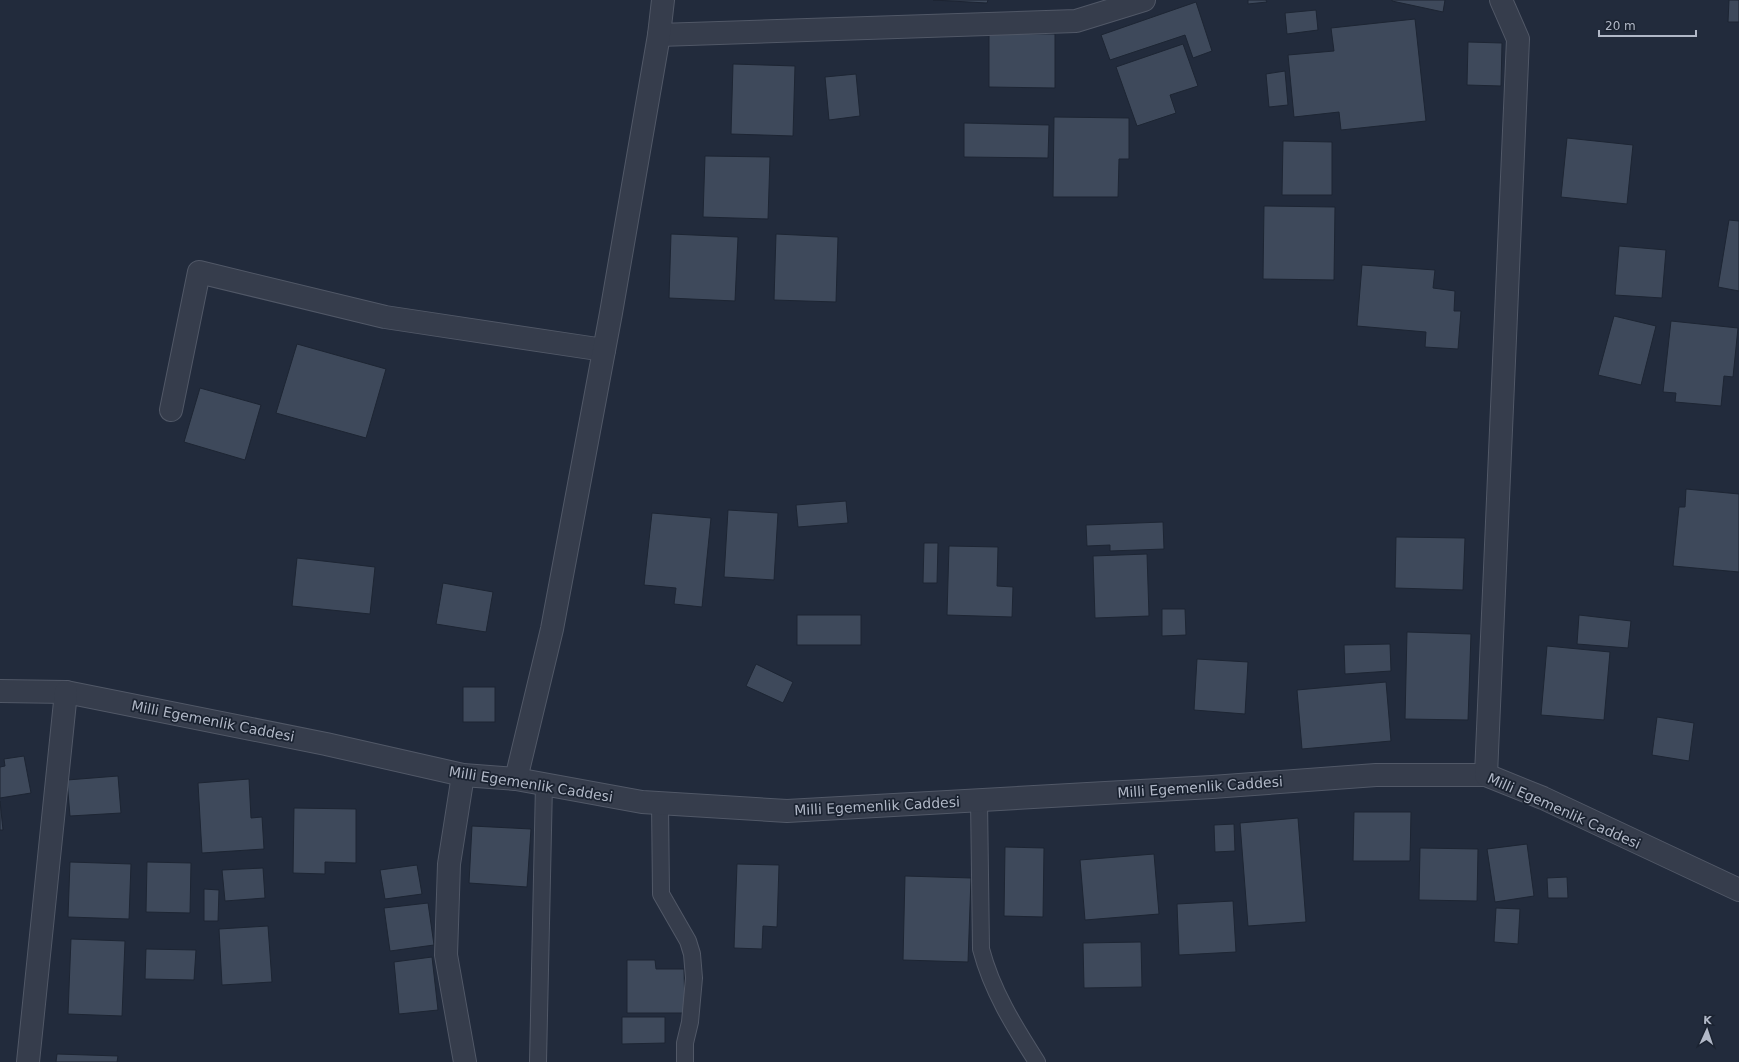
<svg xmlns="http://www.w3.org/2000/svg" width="1739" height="1062" font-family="'DejaVu Sans',sans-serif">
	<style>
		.building { fill: #3e495b; stroke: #1d2533 }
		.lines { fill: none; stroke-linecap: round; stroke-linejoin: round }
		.lane-casing { stroke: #515867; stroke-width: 18 }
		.street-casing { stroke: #515867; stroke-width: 24 }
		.lane { stroke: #363d4c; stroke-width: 16 }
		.street { stroke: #363d4c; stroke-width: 22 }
		.labels { text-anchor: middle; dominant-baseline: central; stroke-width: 3.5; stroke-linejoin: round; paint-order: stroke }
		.street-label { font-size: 14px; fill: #b1b8c7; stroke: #1b2331 }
	</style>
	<rect width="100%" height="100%" fill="#222b3c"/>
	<g class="building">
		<polygon points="933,0 988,0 987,3"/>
		<polygon points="1248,0 1266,0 1267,2 1248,4"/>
		<polygon points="1392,0 1445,0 1443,12 1392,1"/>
		<polygon points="1729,0 1739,0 1739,22 1728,22"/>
		<polygon points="1196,2 1212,51 1193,58 1185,35 1110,60 1101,35"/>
		<polygon points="1316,10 1318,30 1287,34 1285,13"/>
		<polygon points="1415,19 1426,121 1341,130 1339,112 1294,117 1288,55 1334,51 1331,28"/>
		<polygon points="989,33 1055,34 1055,88 989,87"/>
		<polygon points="1468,42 1502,43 1501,86 1467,85"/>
		<polygon points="1183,44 1198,86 1170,95 1176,113 1137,126 1116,67"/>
		<polygon points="733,64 795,66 793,136 731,134"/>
		<polygon points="1285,71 1288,105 1269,107 1266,74"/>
		<polygon points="856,74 860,116 829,120 825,77"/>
		<polygon points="1054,117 1129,118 1129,159 1119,159 1118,197 1053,197"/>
		<polygon points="964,123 1049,125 1048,158 964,157"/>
		<polygon points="1567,138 1633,145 1627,204 1561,197"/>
		<polygon points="1283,141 1332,142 1332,195 1282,195"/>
		<polygon points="705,156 770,157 768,219 703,217"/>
		<polygon points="1264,206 1335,207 1334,280 1263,279"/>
		<polygon points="1729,220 1739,221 1739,291 1718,287"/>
		<polygon points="671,234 738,237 735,301 669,298"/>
		<polygon points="776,234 838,237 836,302 774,300"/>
		<polygon points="1619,246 1666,250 1662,298 1615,295"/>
		<polygon points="1362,265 1435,270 1433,288 1455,291 1454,311 1461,311 1458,349 1425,347 1426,332 1357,326"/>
		<polygon points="1614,316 1656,326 1641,385 1598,375"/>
		<polygon points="1671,321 1738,328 1733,377 1724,376 1721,406 1675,402 1676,393 1663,392"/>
		<polygon points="297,344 386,369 366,438 276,413"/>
		<polygon points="200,388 261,405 245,460 184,442"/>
		<polygon points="1686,489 1739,494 1739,572 1673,566 1679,507 1685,507"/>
		<polygon points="846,501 848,523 798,527 796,505"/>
		<polygon points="728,510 778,513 774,580 724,577"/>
		<polygon points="652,513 711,518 702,607 674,604 676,588 644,585"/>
		<polygon points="1163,522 1164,549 1110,551 1110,545 1087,546 1086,525"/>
		<polygon points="1396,537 1465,538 1463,590 1395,588"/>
		<polygon points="924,543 938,543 937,583 923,583"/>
		<polygon points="949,546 998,547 997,586 1013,587 1012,617 947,615"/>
		<polygon points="1147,554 1149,616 1095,618 1093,556"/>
		<polygon points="297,558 375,567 370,614 292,606"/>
		<polygon points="443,583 493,592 486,632 436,624"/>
		<polygon points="1162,609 1185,609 1186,635 1162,636"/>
		<rect x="797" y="615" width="64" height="30"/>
		<polygon points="1579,615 1631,621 1628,648 1577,644"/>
		<polygon points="1407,632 1471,634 1468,720 1405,719"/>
		<polygon points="1390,644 1391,671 1345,674 1344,645"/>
		<polygon points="1547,646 1610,652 1604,720 1541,715"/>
		<polygon points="1197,659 1248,662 1245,714 1194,710"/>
		<polygon points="756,664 793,682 783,703 746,686"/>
		<polygon points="1386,682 1391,741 1302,749 1297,690"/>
		<rect x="463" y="687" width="32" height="35"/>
		<polygon points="1657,717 1694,723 1689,761 1652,755"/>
		<polygon points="24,756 31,793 0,798 0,767 5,766 4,759"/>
		<polygon points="118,776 121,813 70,816 67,780"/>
		<polygon points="249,779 251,818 262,817 264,849 202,853 198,783"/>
		<polygon points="0,801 3,830 0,830"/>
		<polygon points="294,808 356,809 356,863 325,862 325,874 293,873"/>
		<polygon points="1354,812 1411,812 1410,861 1353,861"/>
		<polygon points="1298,818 1306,922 1248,926 1240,823"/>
		<polygon points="1234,824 1235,851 1215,852 1214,825"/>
		<polygon points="472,826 531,829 527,887 469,883"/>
		<polygon points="1527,844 1534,896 1495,902 1487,849"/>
		<polygon points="1005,847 1044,848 1043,917 1004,916"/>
		<polygon points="1420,848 1478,849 1477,901 1419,900"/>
		<polygon points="1154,854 1159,914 1085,920 1080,860"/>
		<polygon points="70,862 131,864 129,919 68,917"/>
		<polygon points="147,862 191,863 190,913 146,912"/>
		<polygon points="737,864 779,865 777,927 763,926 762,949 734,948"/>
		<polygon points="417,865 422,894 385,899 380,870"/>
		<polygon points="263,868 265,898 225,901 222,870"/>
		<polygon points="905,876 971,878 968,962 903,960"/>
		<polygon points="1567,877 1568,898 1548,898 1547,878"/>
		<polygon points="204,889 219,890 218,921 204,921"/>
		<polygon points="1233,901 1236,952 1179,955 1177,904"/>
		<polygon points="428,903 434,945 390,951 384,908"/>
		<polygon points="1496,908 1520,909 1518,944 1494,942"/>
		<polygon points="268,926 272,982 222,985 219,929"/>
		<polygon points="71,939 125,941 122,1016 68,1014"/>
		<polygon points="1141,942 1142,987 1084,988 1083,943"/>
		<polygon points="146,949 196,950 194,980 145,979"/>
		<polygon points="432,957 438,1010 399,1014 394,962"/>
		<polygon points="627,960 655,960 656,969 684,969 685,1013 627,1013"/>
		<polygon points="622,1017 665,1017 665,1043 622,1044"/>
		<polygon points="57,1054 118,1056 117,1062 56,1062"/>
	</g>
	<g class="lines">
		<defs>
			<g id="lane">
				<path d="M 979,800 L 981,949 C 992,991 1014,1026 1037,1062"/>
				<polyline points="660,803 661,894 688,941 692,954 694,978 690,1022 685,1043 685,1062"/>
				<polyline points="538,1062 544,784"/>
			</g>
			<g id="street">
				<polyline points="659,35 1076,21 1144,0"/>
				<polyline points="171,410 199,272 385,317 604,350"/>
				<polyline points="0,691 66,692 326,744 463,775 516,779 642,802 787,811 1212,787 1376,775 1486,775 1543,798 1739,890"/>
				<polyline points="463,775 449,864 446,955 465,1062"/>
				<polyline points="1486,775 1518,39 1501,0"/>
				<polyline points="516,779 552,629 611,313 659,35 663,0"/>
				<polyline points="28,1062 66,692"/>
			</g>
		</defs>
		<use href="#lane" class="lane-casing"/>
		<use href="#street" class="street-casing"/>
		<use href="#lane" class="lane"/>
		<use href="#street" class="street"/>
	</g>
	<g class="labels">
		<g class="street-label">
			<text transform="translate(213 721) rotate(11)">Milli Egemenlik Caddesi</text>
			<text transform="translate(531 784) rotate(9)">Milli Egemenlik Caddesi</text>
			<text transform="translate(1200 787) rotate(-4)">Milli Egemenlik Caddesi</text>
			<text transform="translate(877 806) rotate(-3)">Milli Egemenlik Caddesi</text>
			<text transform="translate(1564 811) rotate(24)">Milli Egemenlik Caddesi</text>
		</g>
	</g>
	<g transform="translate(1707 1030) rotate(3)" stroke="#1b2331" stroke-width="3" paint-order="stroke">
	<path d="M0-3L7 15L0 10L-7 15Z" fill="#b1b8c7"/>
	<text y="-6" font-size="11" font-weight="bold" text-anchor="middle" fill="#b1b8c7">K</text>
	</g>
	<path d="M1599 30v6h97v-6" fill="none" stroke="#b1b8c7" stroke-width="2"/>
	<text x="1605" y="30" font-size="12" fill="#b1b8c7" stroke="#1b2331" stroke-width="3" paint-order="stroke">20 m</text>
</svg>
